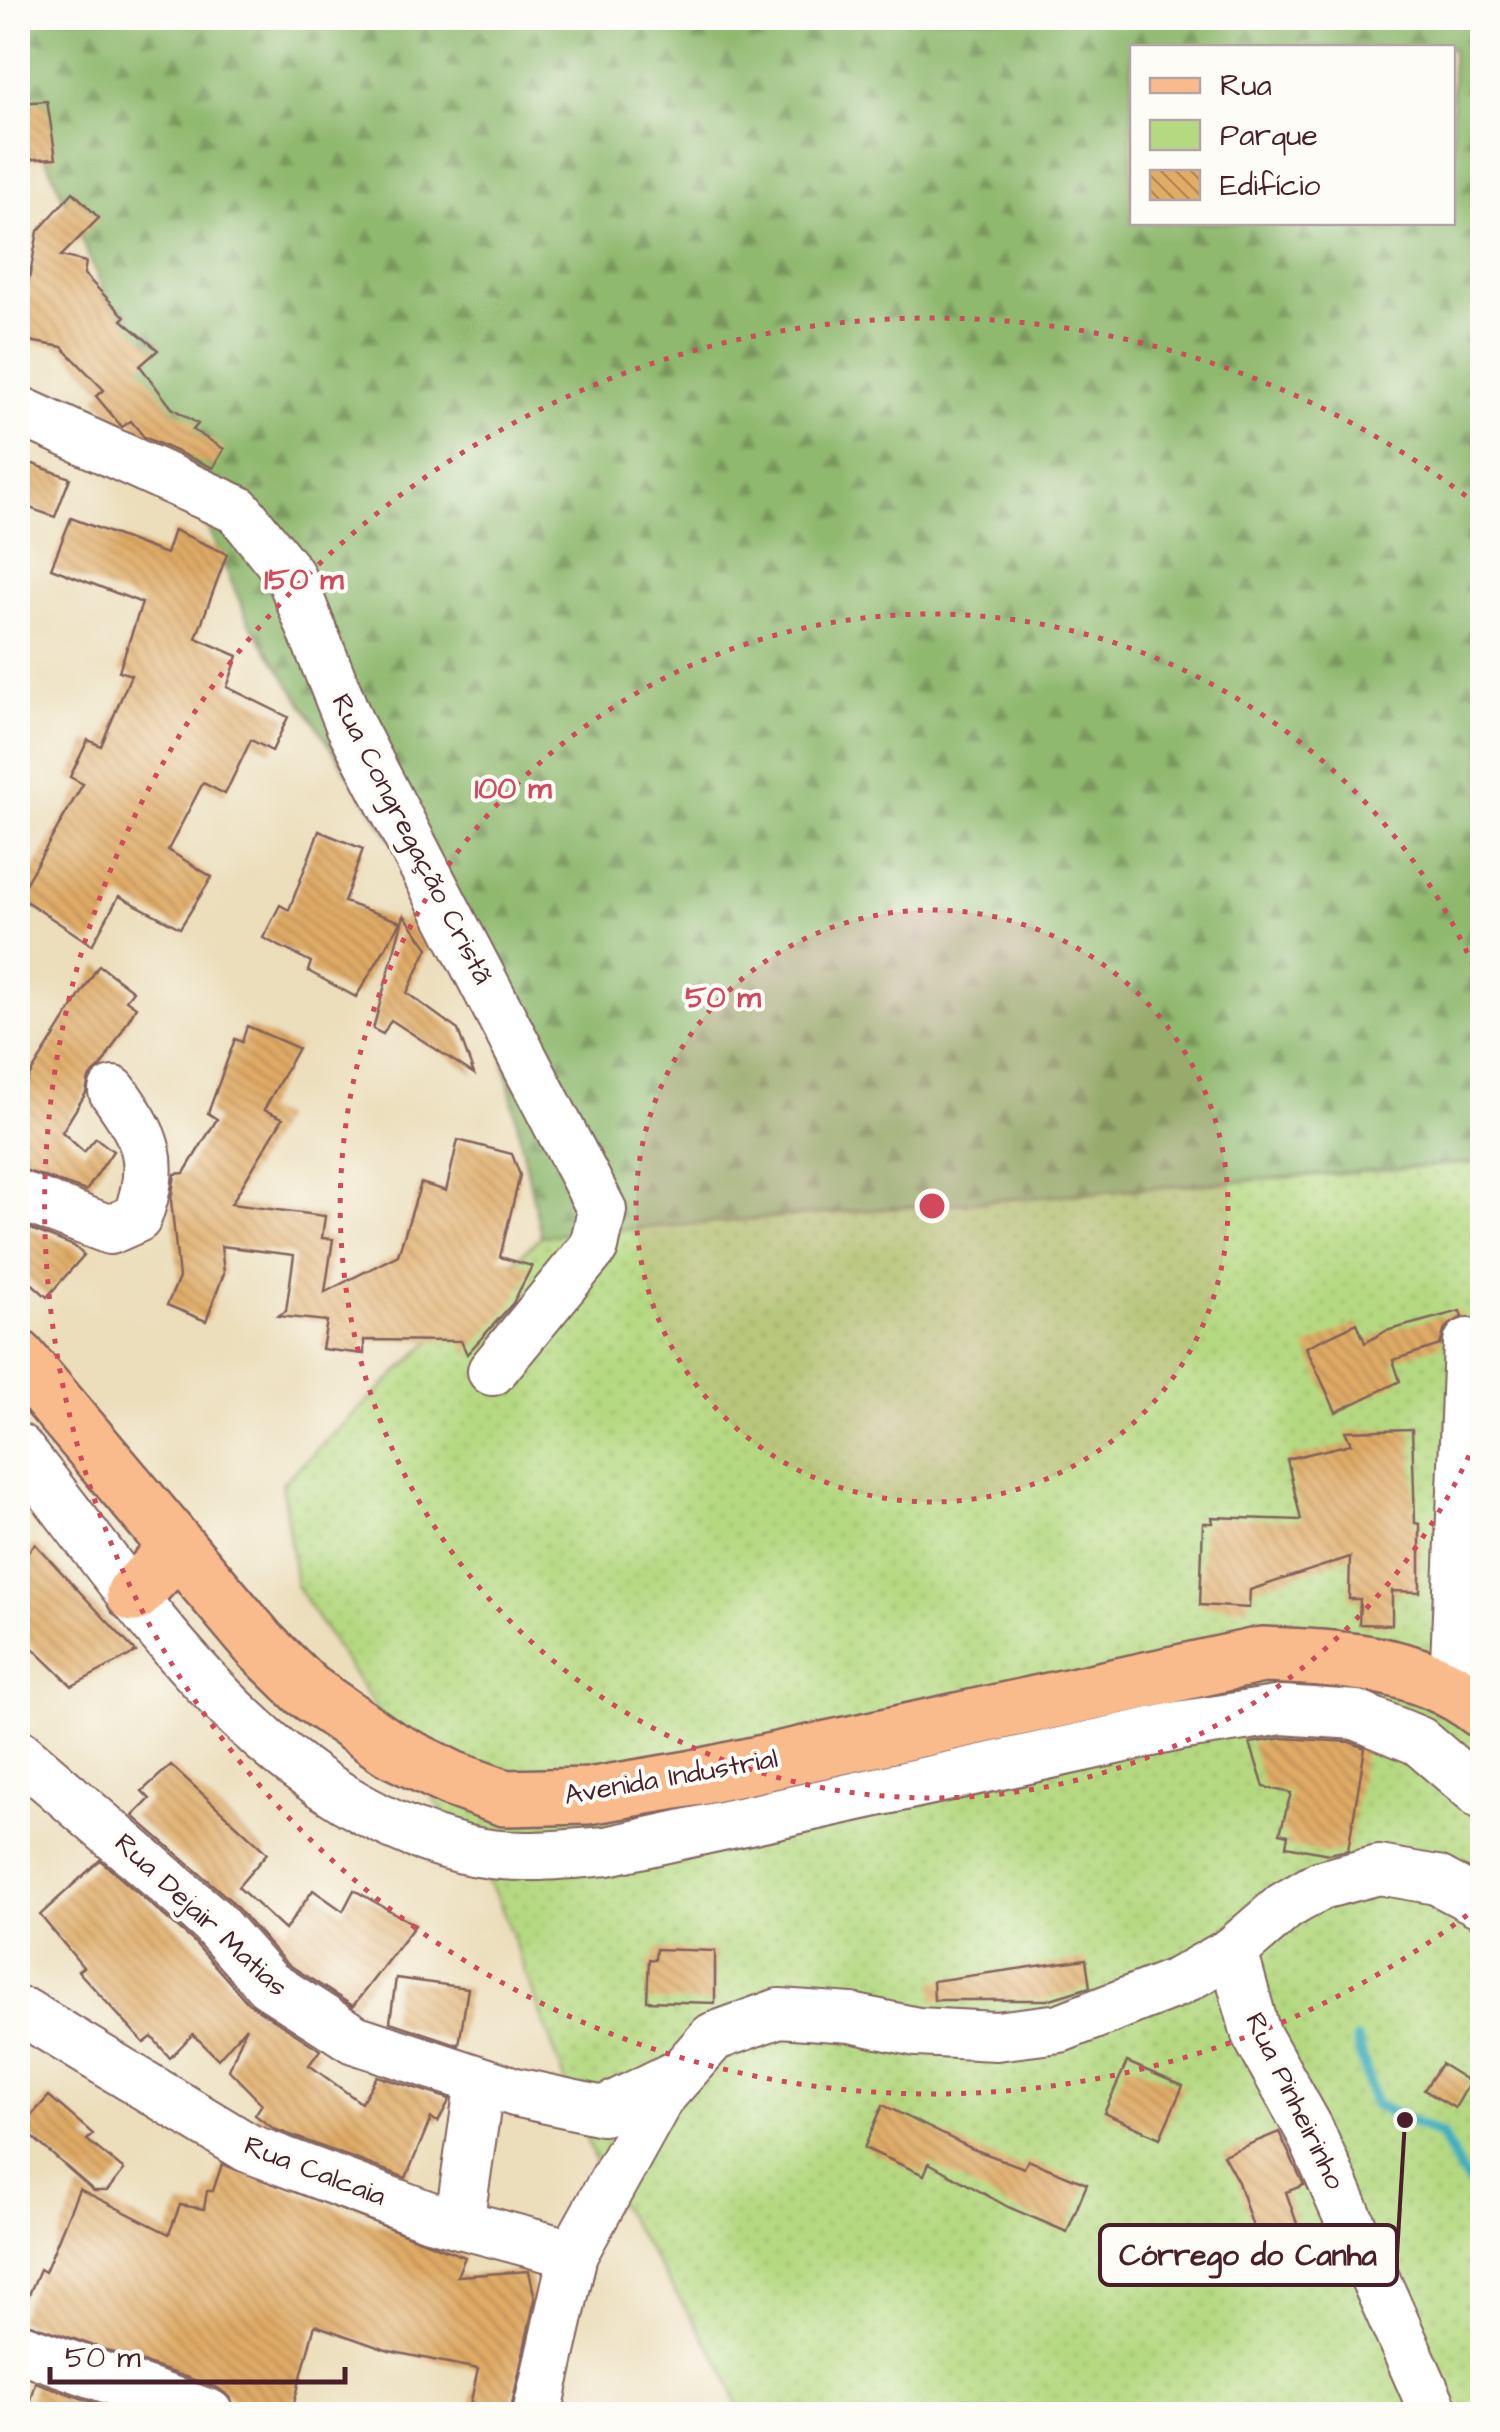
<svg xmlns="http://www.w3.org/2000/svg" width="1500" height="2432" font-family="'Architects Daughter',sans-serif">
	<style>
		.green { fill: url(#green-dots); stroke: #807c56; stroke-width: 2.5 }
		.forest { fill: url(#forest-firs); stroke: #6d6c4d; stroke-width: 2.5; fill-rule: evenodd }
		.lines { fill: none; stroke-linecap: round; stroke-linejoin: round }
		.stream { stroke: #41afbe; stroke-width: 11 }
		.building { fill: url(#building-back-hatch) }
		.minor-casing { stroke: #83625d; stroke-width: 52 }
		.major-casing { stroke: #83625d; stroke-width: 60 }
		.minor { stroke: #fff; stroke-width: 48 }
		.major { stroke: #fabb8c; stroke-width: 55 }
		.ring { fill: none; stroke: #d1495b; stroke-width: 5; stroke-dasharray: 5 10 }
		.labels { text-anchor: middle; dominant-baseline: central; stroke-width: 8; stroke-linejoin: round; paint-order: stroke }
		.street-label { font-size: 28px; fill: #4a1f2b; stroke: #fdfcf7 }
		.centre { fill: #d1495b; stroke: #fdfcf7; stroke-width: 5 }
		.ring-label { font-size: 30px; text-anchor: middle; font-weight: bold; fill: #d1495b; stroke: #fdfcf7; stroke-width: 8; stroke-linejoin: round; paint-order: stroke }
		.leader { fill: none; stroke: #4a1f2b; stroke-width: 4 }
		.callout-dot { fill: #4a1f2b; stroke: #fdfcf7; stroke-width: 4 }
		.callout { fill: #fdfcf7; stroke: #4a1f2b; stroke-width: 4 }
		.callout-label { font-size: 30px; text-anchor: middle; font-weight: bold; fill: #4a1f2b }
	</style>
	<defs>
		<pattern id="green-dots" width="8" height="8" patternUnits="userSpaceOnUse" patternTransform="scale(2.5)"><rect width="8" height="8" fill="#b5d981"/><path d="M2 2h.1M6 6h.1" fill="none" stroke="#9dba70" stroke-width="1.8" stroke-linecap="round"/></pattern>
		<pattern id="forest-firs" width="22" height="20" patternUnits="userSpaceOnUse" patternTransform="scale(2.5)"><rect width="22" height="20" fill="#90b96f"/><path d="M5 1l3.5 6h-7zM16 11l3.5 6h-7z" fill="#78965b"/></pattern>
		<pattern id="building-back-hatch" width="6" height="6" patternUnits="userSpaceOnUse" patternTransform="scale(2.5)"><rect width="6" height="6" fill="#e0ac66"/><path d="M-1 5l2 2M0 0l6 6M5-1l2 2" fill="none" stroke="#b88b54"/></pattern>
	</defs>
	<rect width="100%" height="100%" fill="#fdfcf7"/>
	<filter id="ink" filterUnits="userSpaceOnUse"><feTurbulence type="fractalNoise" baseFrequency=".01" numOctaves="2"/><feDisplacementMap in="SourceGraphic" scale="20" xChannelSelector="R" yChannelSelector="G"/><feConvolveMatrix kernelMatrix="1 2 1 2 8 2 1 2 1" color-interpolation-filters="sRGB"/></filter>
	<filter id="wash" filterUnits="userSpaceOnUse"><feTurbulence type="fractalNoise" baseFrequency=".0048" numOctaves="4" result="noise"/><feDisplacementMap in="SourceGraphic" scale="40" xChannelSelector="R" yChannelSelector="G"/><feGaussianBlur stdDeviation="2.25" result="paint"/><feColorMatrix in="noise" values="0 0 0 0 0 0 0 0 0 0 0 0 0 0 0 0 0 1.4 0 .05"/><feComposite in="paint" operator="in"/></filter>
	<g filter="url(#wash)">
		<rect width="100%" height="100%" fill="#ecdebb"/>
		<polygon class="green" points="1482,1162 1482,2414 741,2414 726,2372 600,2175 498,1898 296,1585 282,1483 541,1236"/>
		<path class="forest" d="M 18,18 L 1482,18 L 1482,1162 L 541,1236 L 489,988 L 249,622 L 34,131 L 18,107 ZM 1132,48 L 1452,48 L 1452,222 L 1132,222 Z"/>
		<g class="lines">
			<polyline class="stream" points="1357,2040 1375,2105 1442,2135 1460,2171 1482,2195"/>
		</g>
		<g id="blocks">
			<g class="building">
				<polygon points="47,101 56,158 18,160 18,103"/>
				<polygon points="73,192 99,218 61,256 86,262 84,274 125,317 122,320 158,350 140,366 172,408 198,424 193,430 224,449 213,468 144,437 131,421 122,427 96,396 104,390 62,347 18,339 38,231"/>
				<polygon points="28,462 70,478 55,517 18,504"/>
				<polygon points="71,518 166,554 174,530 227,554 196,638 238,656 227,687 288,717 272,751 251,740 225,794 203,783 168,850 212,877 180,928 119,896 92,945 18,896 83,784 70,777 88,740 101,746 131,675 119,671 142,603 51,568"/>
				<polygon points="319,831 363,849 344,902 401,922 356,997 308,971 311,962 263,938 280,905 289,910"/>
				<polygon points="404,915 428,948 407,993 458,1030 474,1074 391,1020 383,1034 373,1029"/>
				<polygon points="99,965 133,991 126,1000 136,1007 101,1067 89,1078 86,1093 62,1132 84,1152 96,1138 113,1151 86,1191 18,1168 18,1094"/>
				<polygon points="247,1026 298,1048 264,1110 283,1118 231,1204 325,1216 322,1238 333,1239 325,1292 398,1255 421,1183 446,1191 458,1140 512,1154 520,1175 500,1257 532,1266 513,1303 467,1354 461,1341 364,1340 364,1354 322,1349 327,1321 278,1316 286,1311 294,1255 221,1246 224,1273 206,1321 167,1305 179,1278 171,1200 175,1174 184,1173 217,1119 208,1113 235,1039 242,1042"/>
				<polygon points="21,1225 74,1246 84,1255 47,1297 18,1271"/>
				<polygon points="1460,1311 1462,1317 1445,1328 1440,1345 1393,1360 1400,1381 1336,1412 1306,1347 1357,1323 1365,1343 1386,1331"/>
				<polygon points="1412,1429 1415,1523 1420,1524 1420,1592 1392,1591 1392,1625 1359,1624 1360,1599 1349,1599 1350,1557 1250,1590 1249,1608 1200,1605 1203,1523 1213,1523 1212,1517 1301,1520 1287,1459 1351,1444 1345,1431"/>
				<polygon points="35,1544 136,1652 72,1686 18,1634 18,1563"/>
				<polygon points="1283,1738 1350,1742 1365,1748 1348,1850 1329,1854 1286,1846 1288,1835 1280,1833 1291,1793 1264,1787 1250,1743"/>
				<polygon points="171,1765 267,1853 238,1887 285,1930 313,1890 343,1911 354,1890 415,1925 353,2006 286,1963 230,1900 133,1816 150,1799 142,1791"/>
				<polygon points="100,1860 193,1941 248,2003 320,2050 309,2065 361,2103 377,2076 450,2099 438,2122 431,2118 406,2178 274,2129 255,2115 262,2104 229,2070 246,2027 218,2059 193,2034 170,2058 152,2037 144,2043 78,1971 83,1967 40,1915"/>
				<polygon points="656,1949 715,1951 715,2003 647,2001 649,1959 655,1960"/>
				<polygon points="1086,1959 1090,1987 1047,2000 934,2000 933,1981"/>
				<polygon points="396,1978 468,1988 459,2045 390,2022"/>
				<polygon points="1127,2062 1183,2086 1160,2138 1104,2113"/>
				<polygon points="1441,2064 1470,2082 1455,2108 1424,2090"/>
				<polygon points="49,2096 93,2134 87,2140 124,2170 107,2191 94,2191 21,2127"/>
				<polygon points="883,2105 973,2149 1024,2168 1028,2160 1087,2184 1067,2232 1008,2207 929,2163 924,2175 864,2148"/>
				<polygon points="1279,2132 1304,2185 1286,2192 1305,2247 1269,2259 1267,2252 1262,2254 1238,2182 1223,2155"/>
				<polygon points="222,2164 465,2257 457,2276 529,2271 535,2299 510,2414 468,2414 478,2369 389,2351 315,2325 291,2414 236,2414 230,2397 218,2388 18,2320 40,2269 45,2272 79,2189 169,2234 180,2205 204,2209 207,2191 213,2191"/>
				<polygon points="35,2382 127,2414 26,2414"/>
			</g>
		</g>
	</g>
	<g filter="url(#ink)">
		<use href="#blocks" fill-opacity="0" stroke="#83625d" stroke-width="2.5"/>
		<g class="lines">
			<defs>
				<g id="minor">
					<polyline points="18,410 238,510 290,575 350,725 602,1210 594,1247 492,1371"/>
					<path d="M 18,1195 L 110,1230 L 137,1218 C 158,1160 147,1139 113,1091"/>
					<path d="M 18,1448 C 139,1600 262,1800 463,1849 C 511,1861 559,1855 607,1851 L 1179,1726 L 1282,1710 L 1356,1715 L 1419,1741 L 1482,1795"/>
					<polyline points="1454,1688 1468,1343"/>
					<polyline points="18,1753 212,1921 268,1984 354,2039 515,2092 603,2111 678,2074"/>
					<polyline points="1233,1951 1256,2034 1309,2129 1435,2414"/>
					<polyline points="25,2013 248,2148 430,2216 573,2254"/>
					<polyline points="459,2224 480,2081"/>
					<polyline points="18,2347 209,2414"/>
					<polyline points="537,2414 573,2254 660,2097 713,2037 779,2013 851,2018 917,2032 996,2036 1060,2028 1178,1982 1233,1951 1285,1906 1321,1885 1379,1870 1437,1880 1482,1904"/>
				</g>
				<g id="major">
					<path d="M 18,1358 L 260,1645 L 306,1690 L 389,1748 L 452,1779 L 505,1798 L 588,1796 L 694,1778 L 1262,1655 C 1339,1658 1419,1661 1482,1710"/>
					<polyline points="134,1594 177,1549"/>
				</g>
			</defs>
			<use href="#minor" class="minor-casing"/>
			<use href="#major" class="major-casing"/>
			<use href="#minor" class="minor"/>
			<use href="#major" class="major"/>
		</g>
	</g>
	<circle cx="932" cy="1206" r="296" fill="#d1495b" fill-opacity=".12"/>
	<g class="ring">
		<circle cx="932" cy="1206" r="296"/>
		<path d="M1481 1428A592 592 0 1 1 1481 984"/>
		<path d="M1479 1906A888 888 0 1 1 1479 506"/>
	</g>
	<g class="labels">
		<g class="street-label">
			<text transform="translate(412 839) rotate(63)">Rua Congregação Cristã</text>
			<text transform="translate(671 1777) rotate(-10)">Avenida Industrial</text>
			<text transform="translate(201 1915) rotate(43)">Rua Dejair Matias</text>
			<text transform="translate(1295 2101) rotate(64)">Rua Pinheirinho</text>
			<text transform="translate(315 2171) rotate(21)">Rua Calcaia</text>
		</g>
	</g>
	<circle cx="932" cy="1206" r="15" class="centre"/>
	<g class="ring-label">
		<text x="304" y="589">150 m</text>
		<text x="513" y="798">100 m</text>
		<text x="723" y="1007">50 m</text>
	</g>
	<path class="leader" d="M1405 2120L1397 2255"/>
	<circle class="callout-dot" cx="1405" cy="2120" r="10"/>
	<rect class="callout" x="1100" y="2225" width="297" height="60" rx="10"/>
	<g class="callout-label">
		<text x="1248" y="2265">Córrego do Canha</text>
	</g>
	<rect width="1500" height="2432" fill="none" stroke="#fdfcf7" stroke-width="60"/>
	<rect x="1130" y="45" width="325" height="180" fill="#fdfcf7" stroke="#b5a4a5" stroke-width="2.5"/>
	<rect x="1150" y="78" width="50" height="15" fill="#fabb8c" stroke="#b5a4a5" stroke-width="2.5"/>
	<text x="1220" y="95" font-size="30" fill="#4a1f2b">Rua</text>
	<rect x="1150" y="120" width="50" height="30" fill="#b5d981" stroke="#b5a4a5" stroke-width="2.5"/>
	<text x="1220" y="145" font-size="30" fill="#4a1f2b">Parque</text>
	<rect x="1150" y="170" width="50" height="30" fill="url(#building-back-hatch)" stroke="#b5a4a5" stroke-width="2.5"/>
	<text x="1220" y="195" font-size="30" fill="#4a1f2b">Edifício</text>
	<path d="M50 2367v15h295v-15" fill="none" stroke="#4a1f2b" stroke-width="5"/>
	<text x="65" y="2367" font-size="30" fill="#4a1f2b" stroke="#fdfcf7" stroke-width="8" paint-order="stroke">50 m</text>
</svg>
